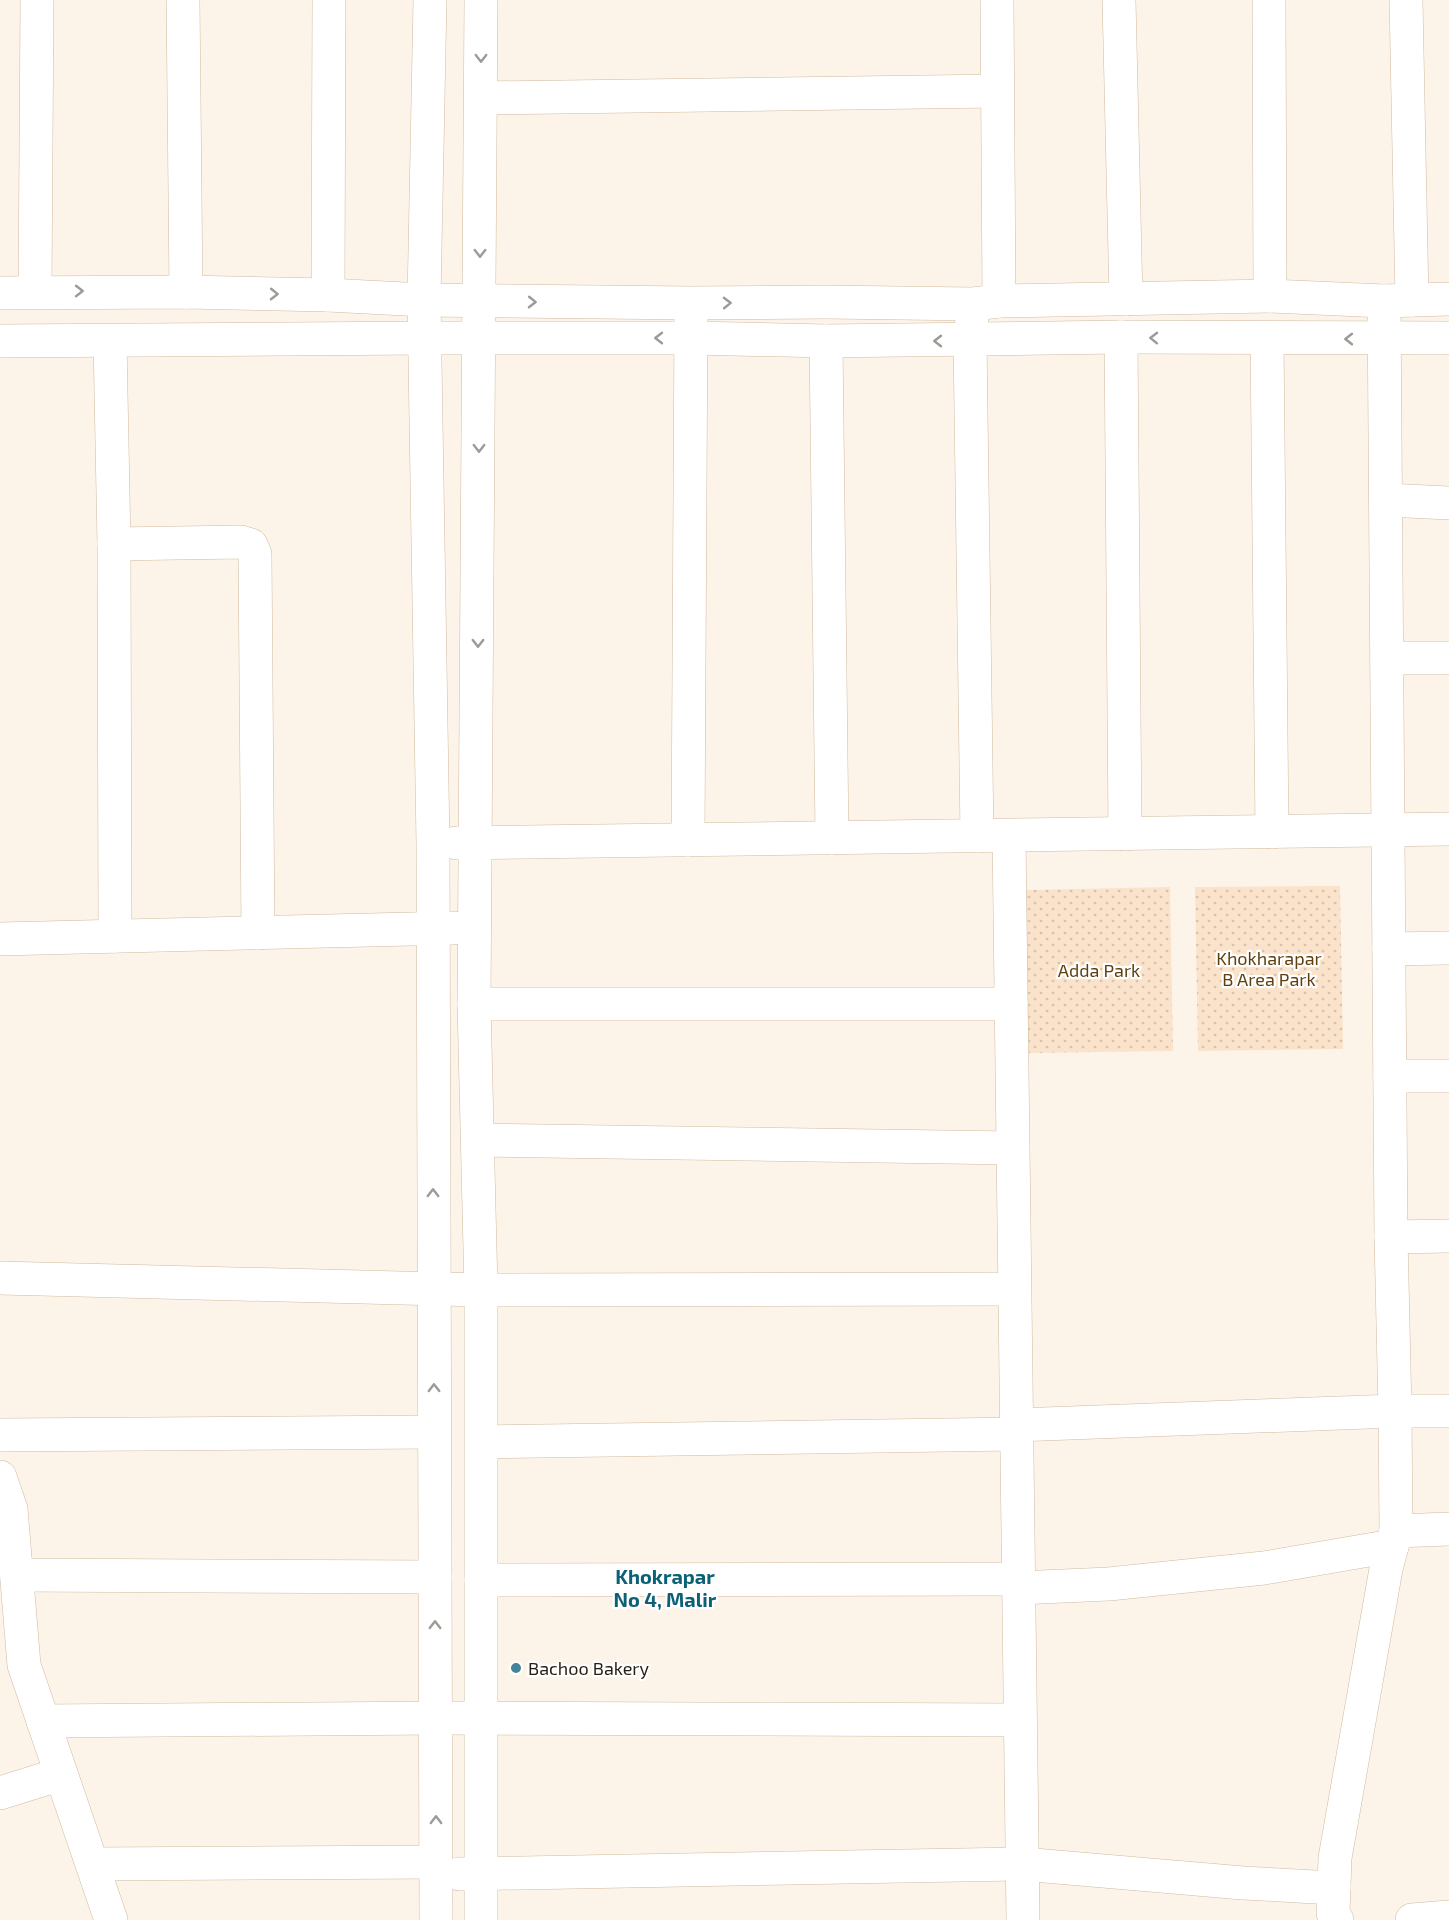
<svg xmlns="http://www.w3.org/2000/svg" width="1449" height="1920" font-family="'Exo 2',sans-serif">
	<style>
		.park { fill: url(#park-dots) }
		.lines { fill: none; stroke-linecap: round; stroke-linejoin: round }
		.minor-casing { stroke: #d1ba9f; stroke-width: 34 }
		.minor { stroke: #fff; stroke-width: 33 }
		.oneway { stroke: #9e9a95 }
		.poi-dot { fill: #448498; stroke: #fff; stroke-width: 2 }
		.labels { text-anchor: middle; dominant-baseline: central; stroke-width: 4.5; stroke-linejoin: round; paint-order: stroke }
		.park-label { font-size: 18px; fill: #613f0d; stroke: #fff }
		.poi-label { font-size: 18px; fill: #271e14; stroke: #fff; text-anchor: start }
		.neighbourhood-label { font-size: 20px; font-weight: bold; fill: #0c6176; stroke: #fff }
	</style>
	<defs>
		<pattern id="park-dots" width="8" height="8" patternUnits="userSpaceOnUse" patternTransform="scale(1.5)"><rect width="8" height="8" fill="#fae3ca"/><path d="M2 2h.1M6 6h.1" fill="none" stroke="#d6c2ad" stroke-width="1.8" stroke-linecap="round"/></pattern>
	</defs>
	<rect width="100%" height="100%" fill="#fdf4e9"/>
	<g class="park">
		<polygon points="1340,886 1343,1049 1198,1051 1195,887"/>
		<polygon points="1170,887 1173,1051 1028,1053 1025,890"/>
	</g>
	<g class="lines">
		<defs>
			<g id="minor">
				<polyline points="183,0 186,292"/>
				<polyline points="430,0 424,300 433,844 436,1920"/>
				<polyline points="481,0 474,1004 481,1290 481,1920"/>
				<polyline points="997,0 999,301"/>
				<polyline points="1119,0 1126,299"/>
				<polyline points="1269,0 1270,296"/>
				<polyline points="1406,0 1412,300"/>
				<polyline points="481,98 997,91"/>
				<polyline points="35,292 37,0"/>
				<polyline points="0,293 186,292 328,295 424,300 691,303 827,302 973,304 999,301 1270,296 1384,301 1449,299"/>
				<polyline points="328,295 329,0"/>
				<polyline points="972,319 970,340 977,836"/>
				<polyline points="1121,337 1125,834"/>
				<polyline points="1267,339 1272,832"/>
				<polyline points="0,341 425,338 691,338 826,341 1121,337 1449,338"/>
				<polyline points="110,341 114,544 115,936"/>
				<polyline points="826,341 832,838"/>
				<polyline points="1386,500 1449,503"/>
				<polyline points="114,544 241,542 251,545 255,554 258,933"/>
				<polyline points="1387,658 1449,658"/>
				<polyline points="1009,836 1023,1920"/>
				<polyline points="688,840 691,317"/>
				<polyline points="456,843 1449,829"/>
				<polyline points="0,939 454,928"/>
				<polyline points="1389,949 1449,948"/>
				<polyline points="474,1004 1011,1004"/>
				<polyline points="1390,1076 1449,1076"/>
				<polyline points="478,1140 1012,1148"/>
				<polyline points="1391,1237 1449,1236"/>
				<polyline points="0,1278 481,1290 1014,1289"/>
				<polyline points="1016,1425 1395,1411 1391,1237 1384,301"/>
				<polyline points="0,1435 434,1432"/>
				<polyline points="482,1442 1016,1434"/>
				<polyline points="0,1477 11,1509 24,1665 111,1920"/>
				<polyline points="1396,1531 1449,1529"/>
				<polyline points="17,1575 435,1577"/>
				<polyline points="481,1580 1018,1579"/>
				<polyline points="1018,1588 1109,1584 1264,1568 1392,1546"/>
				<polyline points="43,1721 435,1718 1020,1720"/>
				<polyline points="0,1793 61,1774"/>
				<polyline points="92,1864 436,1862"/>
				<polyline points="459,1874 1022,1864 1243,1883 1334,1888"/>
				<polyline points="1337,1920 1333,1913 1335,1858 1386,1569 1396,1531 1395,1411 1449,1411"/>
				<polyline points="1412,1920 1449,1917"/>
			</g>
		</defs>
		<use href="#minor" class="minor-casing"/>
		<use href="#minor" class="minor"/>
	</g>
	<defs><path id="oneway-chevron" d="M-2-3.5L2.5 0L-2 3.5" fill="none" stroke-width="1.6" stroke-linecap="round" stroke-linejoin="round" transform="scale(1.5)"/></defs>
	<g class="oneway">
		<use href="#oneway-chevron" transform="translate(481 58) rotate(90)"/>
		<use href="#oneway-chevron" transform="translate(480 253) rotate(90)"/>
		<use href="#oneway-chevron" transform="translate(79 291)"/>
		<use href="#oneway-chevron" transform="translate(274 294) rotate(1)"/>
		<use href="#oneway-chevron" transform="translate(532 302) rotate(1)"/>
		<use href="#oneway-chevron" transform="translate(727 303) rotate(-1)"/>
		<use href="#oneway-chevron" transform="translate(659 338) rotate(-180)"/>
		<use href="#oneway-chevron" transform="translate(1154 338) rotate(-179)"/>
		<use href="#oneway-chevron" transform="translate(1349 339) rotate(180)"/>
		<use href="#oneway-chevron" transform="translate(938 341) rotate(180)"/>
		<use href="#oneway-chevron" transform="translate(479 448) rotate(90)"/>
		<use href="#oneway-chevron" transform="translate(478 643) rotate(90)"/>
		<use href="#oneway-chevron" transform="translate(433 1193) rotate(-90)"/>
		<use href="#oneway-chevron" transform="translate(434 1388) rotate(-91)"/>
		<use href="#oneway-chevron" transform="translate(435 1625) rotate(-90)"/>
		<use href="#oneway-chevron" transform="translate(436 1820) rotate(-90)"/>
	</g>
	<circle class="poi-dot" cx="516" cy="1668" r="6"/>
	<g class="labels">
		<g class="park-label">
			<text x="1269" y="958">Khokharapar<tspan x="1269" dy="21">B Area Park</tspan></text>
			<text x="1099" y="970">Adda Park</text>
		</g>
		<g class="poi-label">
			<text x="528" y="1668">Bachoo Bakery</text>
		</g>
		<g class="neighbourhood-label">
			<text x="665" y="1576">Khokrapar<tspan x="665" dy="23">No 4, Malir</tspan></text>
		</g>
	</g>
</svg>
